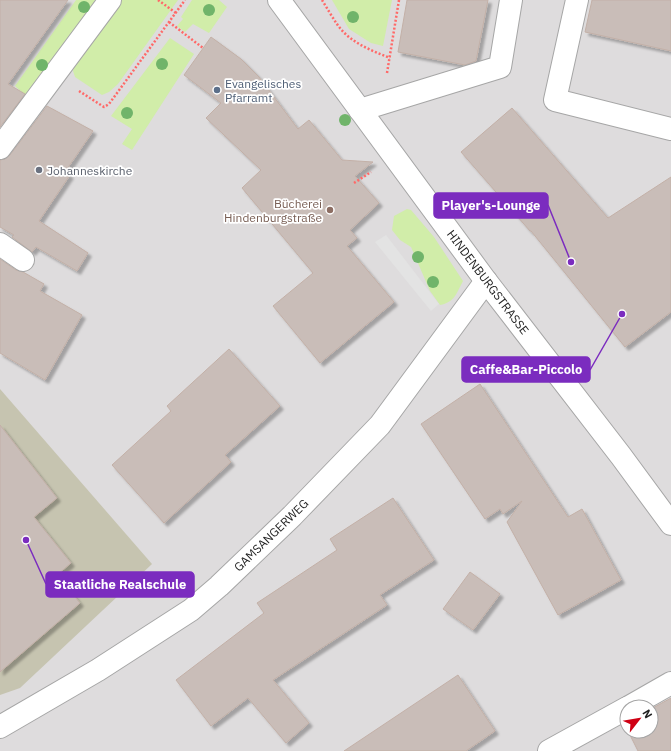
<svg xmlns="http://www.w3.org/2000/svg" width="671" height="751" font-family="'IBM Plex Sans',sans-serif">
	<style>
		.residential { fill: #dedcdd; fill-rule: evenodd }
		.construction { fill: #c6c4b0 }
		.grass { fill: #d1eda9 }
		.parking { fill: #e3e3e3 }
		.building { fill: #c9bdb8; stroke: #c3b0a7; filter: url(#shadow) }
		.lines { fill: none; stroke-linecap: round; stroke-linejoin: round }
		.minor-casing { stroke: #a6a6a6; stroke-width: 24 }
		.path { stroke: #ff6968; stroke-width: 2.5; stroke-dasharray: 2 2; stroke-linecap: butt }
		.minor { stroke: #fff; stroke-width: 22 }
		.tree { fill: #70b46a }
		.service-dot { fill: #5c6f8a; stroke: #fff; stroke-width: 1.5 }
		.worship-dot { fill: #6b7280; stroke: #fff; stroke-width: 1.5 }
		.education-dot { fill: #8d6e63; stroke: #fff; stroke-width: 1.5 }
		.labels { text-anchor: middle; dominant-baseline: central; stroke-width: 3.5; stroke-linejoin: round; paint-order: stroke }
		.service-label { font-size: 12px; fill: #4e5e75; stroke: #fff; text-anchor: start }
		.worship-label { font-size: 12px; fill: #5b616d; stroke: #fff; text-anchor: start }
		.education-label { font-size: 12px; fill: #785e54; stroke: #fff; text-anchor: end }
		.street-label { font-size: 12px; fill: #1f1f1f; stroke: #fff }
		.leader { fill: none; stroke: #7b2cbf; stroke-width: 1.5 }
		.callout-dot { fill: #7b2cbf; stroke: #fff; stroke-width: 1.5 }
		.callout { fill: #7b2cbf; stroke: #7b2cbf; stroke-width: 1.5 }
		.callout-label { font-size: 13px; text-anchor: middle; font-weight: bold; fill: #fff }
	</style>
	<defs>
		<filter id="shadow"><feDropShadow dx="3.5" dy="3.5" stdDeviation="1" flood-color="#0004"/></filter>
	</defs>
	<rect width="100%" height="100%" fill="#f1ece5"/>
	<path class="residential" d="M 0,0 L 671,0 L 671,751 L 0,751 ZM 627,707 L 651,707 L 651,731 L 627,731 Z"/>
	<polygon class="construction" points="0,389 152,564 20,688 0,695"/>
	<g class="grass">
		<polygon points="76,0 102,0 28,98 15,86"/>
		<polygon points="120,0 178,0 118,84 109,92 102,95 75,77 73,71 76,60"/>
		<polygon points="192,0 219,0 227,7 209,33 193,24 185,32 177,26 183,19 181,17"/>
		<polygon points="332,0 392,0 383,46 371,43 349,29"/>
		<polygon points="170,38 194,54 132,150 122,144 132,129 111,116"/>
		<path d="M 407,209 L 411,210 L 434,237 L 463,281 C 456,294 455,302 440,305 L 430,291 L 411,247 L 400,240 L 392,230 L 394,216 Z"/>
	</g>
	<polygon class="parking" points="386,235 439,304 431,311 375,242"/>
	<g class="building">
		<polygon points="0,0 68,0 8,84 25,94 0,127"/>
		<polygon points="407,0 488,0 476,61 465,65 398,52"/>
		<polygon points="592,0 671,0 671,51 585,32"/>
		<polygon points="211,37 241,59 259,77 298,129 309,120 342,160 373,162 355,176 379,203 350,230 357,238 347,246 394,302 320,363 273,306 313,273 242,188 261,170 206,118 221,103 184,75"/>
		<polygon points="47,106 93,131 65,172 70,175 39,221 88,253 77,271 36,247 32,252 12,237 14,235 0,227 0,160 5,159 10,155"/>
		<polygon points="512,108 608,218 671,177 671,312 625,347 531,231 530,231 461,152"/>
		<polygon points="0,259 16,270 23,272 44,284 40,291 82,315 45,380 0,353"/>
		<polygon points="229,349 280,406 225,455 231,462 164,523 112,465 171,411 167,406"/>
		<polygon points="480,384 568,517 582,509 621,580 558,615 507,522 522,501 503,514 500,509 485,519 421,424"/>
		<polygon points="0,425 57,498 34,517 71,563 57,575 80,603 0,672"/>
		<polygon points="393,498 434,560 380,595 387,605 273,680 309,723 286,743 248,698 211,726 176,680 264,613 257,603 337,550 330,539"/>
		<polygon points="470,572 500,594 473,630 443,609"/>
		<polygon points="458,675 495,731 466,751 344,751"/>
		<polygon points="671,698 671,751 638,751 628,731 651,731 651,709"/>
	</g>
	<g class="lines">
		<defs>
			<g id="minor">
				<polyline points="279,0 486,281 621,456 671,524"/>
				<polyline points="577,0 555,100 671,129"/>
				<polyline points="360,110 500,67 511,0"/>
				<polyline points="0,148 110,0"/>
				<polyline points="0,244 23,260"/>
				<polyline points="629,707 671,683"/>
				<polyline points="0,727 98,670 191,610 219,586 292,516 380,425 486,281"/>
				<polyline points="549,751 627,708"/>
			</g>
		</defs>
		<use href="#minor" class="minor-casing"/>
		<g class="path">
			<polyline points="158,0 176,13"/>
			<path d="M 322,0 C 327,8 332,17 337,24 C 349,42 370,50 390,58"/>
			<polyline points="169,22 203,48"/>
			<polyline points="387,73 399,0"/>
			<polyline points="79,91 104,107 109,104 185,0"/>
			<polyline points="354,183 371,172"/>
		</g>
		<use href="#minor" class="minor"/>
	</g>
	<g class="tree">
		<circle cx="84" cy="7" r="6"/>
		<circle cx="209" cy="10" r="6"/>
		<circle cx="353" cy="17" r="6"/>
		<circle cx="162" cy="64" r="6"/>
		<circle cx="42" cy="65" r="6"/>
		<circle cx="127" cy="113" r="6"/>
		<circle cx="345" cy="120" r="6"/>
		<circle cx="418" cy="257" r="6"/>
		<circle cx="433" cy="282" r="6"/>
	</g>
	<circle class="service-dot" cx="217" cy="90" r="4"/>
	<circle class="worship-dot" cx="39" cy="170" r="4"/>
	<circle class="education-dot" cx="330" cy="210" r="4"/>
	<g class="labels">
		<g class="service-label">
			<text x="225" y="83">Evangelisches<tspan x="225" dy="14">Pfarramt</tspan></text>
		</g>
		<g class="worship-label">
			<text x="47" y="170">Johanneskirche</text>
		</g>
		<g class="education-label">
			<text x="322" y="203">Bücherei<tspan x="322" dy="14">Hindenburgstraße</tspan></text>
		</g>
		<g class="street-label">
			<text transform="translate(488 282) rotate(53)">HINDENBURGSTRASSE</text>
			<text transform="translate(271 535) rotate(-44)">GAMSANGERWEG</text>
		</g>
	</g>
	<path class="leader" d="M571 262L548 205M622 314L590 370M26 540L46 584"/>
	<g class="callout-dot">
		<circle cx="571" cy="262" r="4"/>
		<circle cx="622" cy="314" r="4"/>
		<circle cx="26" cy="540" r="4"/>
	</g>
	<g class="callout">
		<rect x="434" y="193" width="114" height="25" rx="4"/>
		<rect x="462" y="357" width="128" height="25" rx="4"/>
		<rect x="46" y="572" width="148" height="25" rx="4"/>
	</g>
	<g class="callout-label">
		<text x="491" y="210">Player's-Lounge</text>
		<text x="526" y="374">Caffe&amp;Bar-Piccolo</text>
		<text x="120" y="589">Staatliche Realschule</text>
	</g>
	<g transform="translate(639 719) rotate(59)"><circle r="19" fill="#ffffff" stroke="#a5a5a5"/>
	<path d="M0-3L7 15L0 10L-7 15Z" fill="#cf0014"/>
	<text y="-6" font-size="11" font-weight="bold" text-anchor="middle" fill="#1f1f1f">N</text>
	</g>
</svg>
